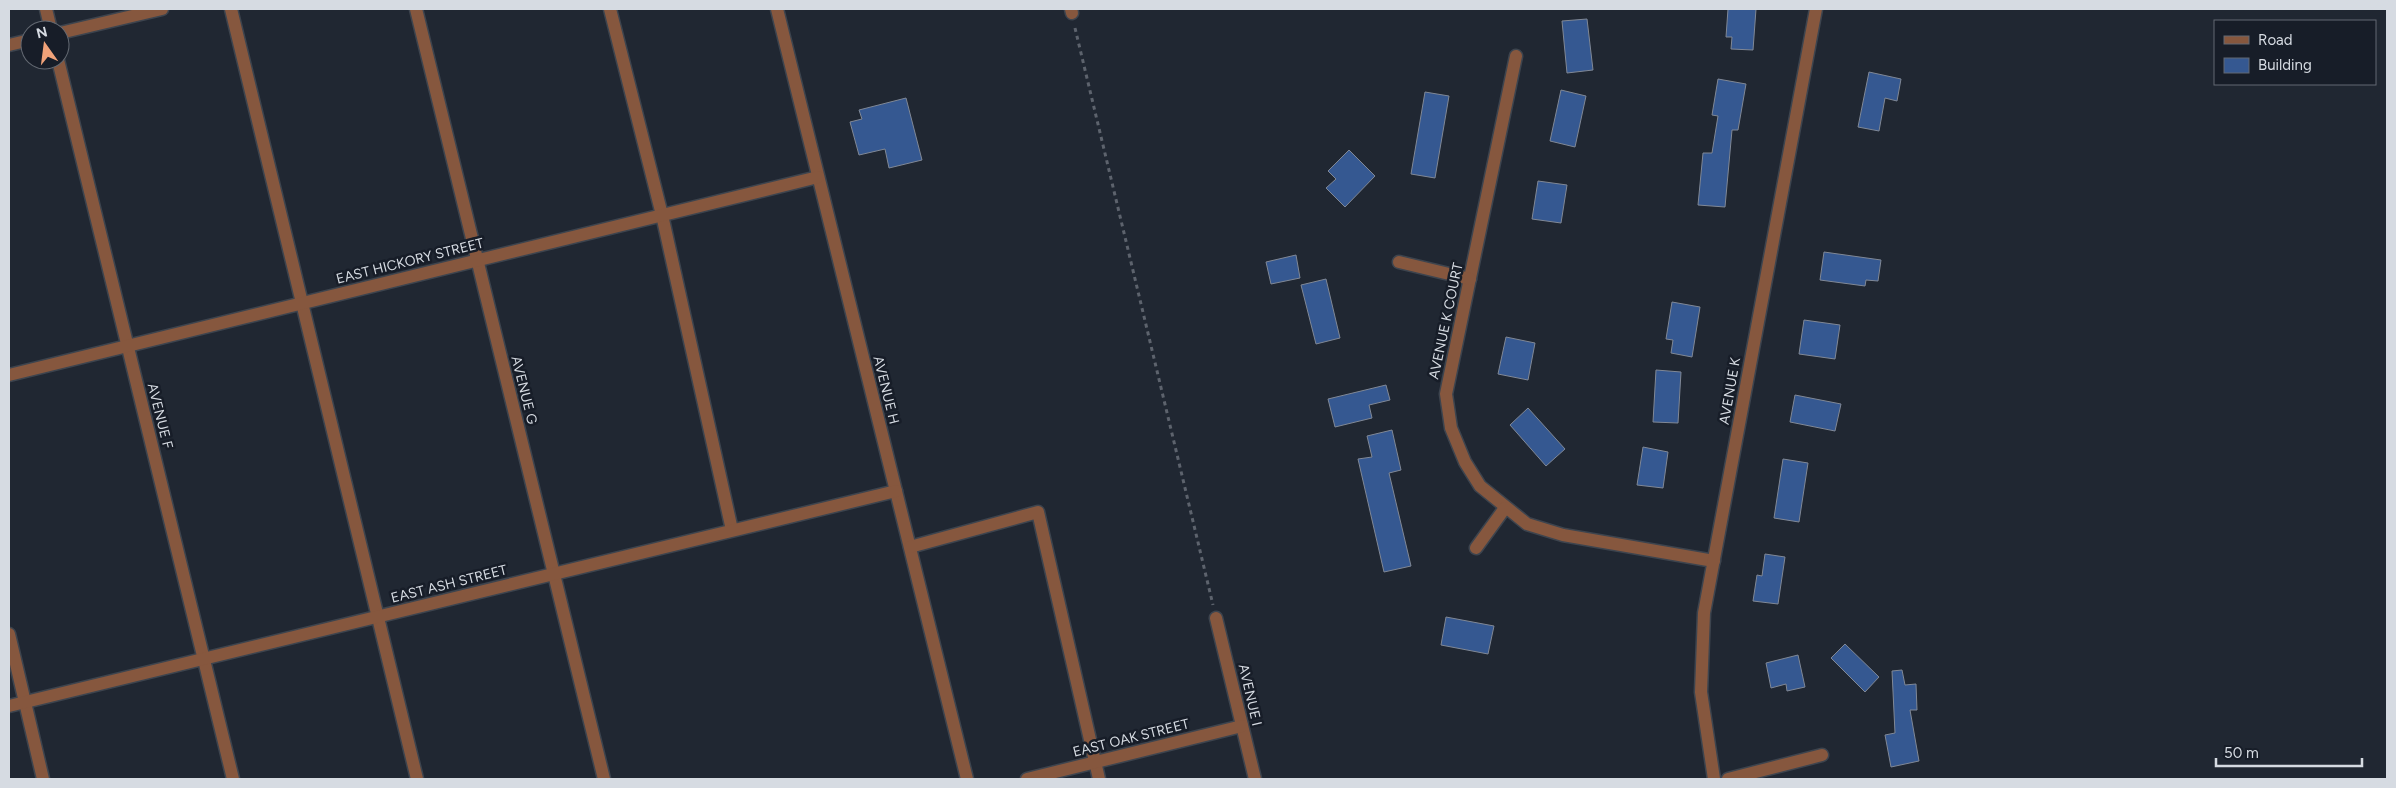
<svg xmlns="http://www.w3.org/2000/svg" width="2396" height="788" font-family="Figtree,sans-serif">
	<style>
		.building { fill: #355891; stroke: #808896 }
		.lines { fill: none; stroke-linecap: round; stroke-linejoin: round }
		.minor-casing { stroke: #3d444e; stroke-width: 15 }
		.path { stroke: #5d636d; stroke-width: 3; stroke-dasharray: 4 4; stroke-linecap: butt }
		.minor { stroke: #86573e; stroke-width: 12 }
		.labels { text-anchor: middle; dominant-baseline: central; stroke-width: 5; stroke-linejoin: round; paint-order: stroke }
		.street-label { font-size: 14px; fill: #d6dbe2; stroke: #171d28 }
	</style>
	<rect width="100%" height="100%" fill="#202732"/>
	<g class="building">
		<polygon points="1728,9 1756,9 1753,50 1731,49 1732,37 1726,37"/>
		<polygon points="1587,19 1593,70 1567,73 1562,21"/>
		<polygon points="1869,72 1901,79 1897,101 1885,98 1879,131 1858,127"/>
		<polygon points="1718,79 1746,84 1738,130 1732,130 1725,207 1698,205 1703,153 1712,153 1718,116 1712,115"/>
		<polygon points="1561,90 1586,96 1575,147 1550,141"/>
		<polygon points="1425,92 1449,96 1435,178 1411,174"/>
		<polygon points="906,98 922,160 889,168 885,149 859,155 850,122 862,119 859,110"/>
		<polygon points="1349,150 1375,176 1345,207 1326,188 1336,179 1328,171"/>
		<polygon points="1538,181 1567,185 1561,223 1532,219"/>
		<polygon points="1824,252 1881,260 1878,281 1866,280 1865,286 1820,280"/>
		<polygon points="1296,255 1300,278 1271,284 1266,262"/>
		<polygon points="1326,279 1340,338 1316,344 1301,285"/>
		<polygon points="1672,302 1700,307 1692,357 1671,353 1673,340 1666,339"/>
		<polygon points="1804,320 1840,325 1835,359 1799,354"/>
		<polygon points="1506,337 1535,343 1528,380 1498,374"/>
		<polygon points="1656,370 1681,372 1678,423 1653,422"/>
		<polygon points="1386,385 1390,400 1369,405 1372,418 1335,427 1328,399"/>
		<polygon points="1795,395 1841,404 1835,431 1790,422"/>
		<polygon points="1528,408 1565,449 1546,466 1510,425"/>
		<polygon points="1392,430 1401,470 1389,473 1411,566 1384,572 1358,459 1372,457 1367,436"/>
		<polygon points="1643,447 1668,452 1663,488 1637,485"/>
		<polygon points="1783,459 1808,463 1799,522 1774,518"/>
		<polygon points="1765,554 1785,557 1778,604 1753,601 1757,575 1762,576"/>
		<polygon points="1446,617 1494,626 1488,654 1441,645"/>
		<polygon points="1845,644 1879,677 1865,692 1831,658"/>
		<polygon points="1798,655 1805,687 1787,691 1786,684 1771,688 1766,663"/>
		<polygon points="1902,670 1905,685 1916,684 1917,710 1910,710 1919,761 1891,767 1885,735 1895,733 1892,671"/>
	</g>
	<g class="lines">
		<defs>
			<g id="minor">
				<polyline points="46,9 51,30"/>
				<polyline points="231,9 417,779"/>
				<polyline points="416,9 604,779"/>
				<polyline points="610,9 662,215 732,530"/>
				<polyline points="777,9 967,779"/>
				<polyline points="1071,9 1072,13"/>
				<polyline points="60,33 162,9"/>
				<polyline points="9,45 30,40"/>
				<polyline points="1516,56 1446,394 1451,428 1465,462 1480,486 1527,524 1563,535 1714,561"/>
				<polyline points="58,60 233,779"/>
				<polyline points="1399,262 1470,279"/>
				<polyline points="9,375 818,177"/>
				<polyline points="910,547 1038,512 1099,779"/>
				<polyline points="1476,548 1505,508"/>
				<polyline points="1216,618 1255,779"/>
				<polyline points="9,634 43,779"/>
				<polyline points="9,706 896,491"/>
				<polyline points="1027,779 1242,726"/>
				<polyline points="1714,779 1701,692 1704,613 1816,9"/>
				<polyline points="1728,779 1822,755"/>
			</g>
		</defs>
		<use href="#minor" class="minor-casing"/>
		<polyline class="path" points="1075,28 1213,605"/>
		<use href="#minor" class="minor"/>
	</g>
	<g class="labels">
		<g class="street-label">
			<text transform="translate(410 261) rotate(-14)">EAST HICKORY STREET</text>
			<text transform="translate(1446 321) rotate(-78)">AVENUE K COURT</text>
			<text transform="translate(524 390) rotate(76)">AVENUE G</text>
			<text transform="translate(886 390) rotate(76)">AVENUE H</text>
			<text transform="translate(1730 391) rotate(-80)">AVENUE K</text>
			<text transform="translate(160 416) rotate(76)">AVENUE F</text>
			<text transform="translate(449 584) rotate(-14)">EAST ASH STREET</text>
			<text transform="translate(1250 695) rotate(77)">AVENUE I</text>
			<text transform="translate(1131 738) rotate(-14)">EAST OAK STREET</text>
		</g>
	</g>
	<rect width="2396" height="788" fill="none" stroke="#d6dbe2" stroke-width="20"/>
	<rect x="2214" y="20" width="162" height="65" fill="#171d28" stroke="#636972"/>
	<rect x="2224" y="36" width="25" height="8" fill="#86573e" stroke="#636972"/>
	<text x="2258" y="45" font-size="15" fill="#d6dbe2">Road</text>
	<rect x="2224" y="58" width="25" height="15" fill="#355891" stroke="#636972"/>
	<text x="2258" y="70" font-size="15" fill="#d6dbe2">Building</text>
	<g transform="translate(45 45) rotate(346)"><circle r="24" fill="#171d28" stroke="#636972"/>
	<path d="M0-4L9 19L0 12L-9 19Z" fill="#f0a279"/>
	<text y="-8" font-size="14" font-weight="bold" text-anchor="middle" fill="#d6dbe2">N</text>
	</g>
	<path d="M2216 758v8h146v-8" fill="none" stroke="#d6dbe2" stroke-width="2.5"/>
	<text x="2224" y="758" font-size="15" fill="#d6dbe2" stroke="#171d28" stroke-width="4" paint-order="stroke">50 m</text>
</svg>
